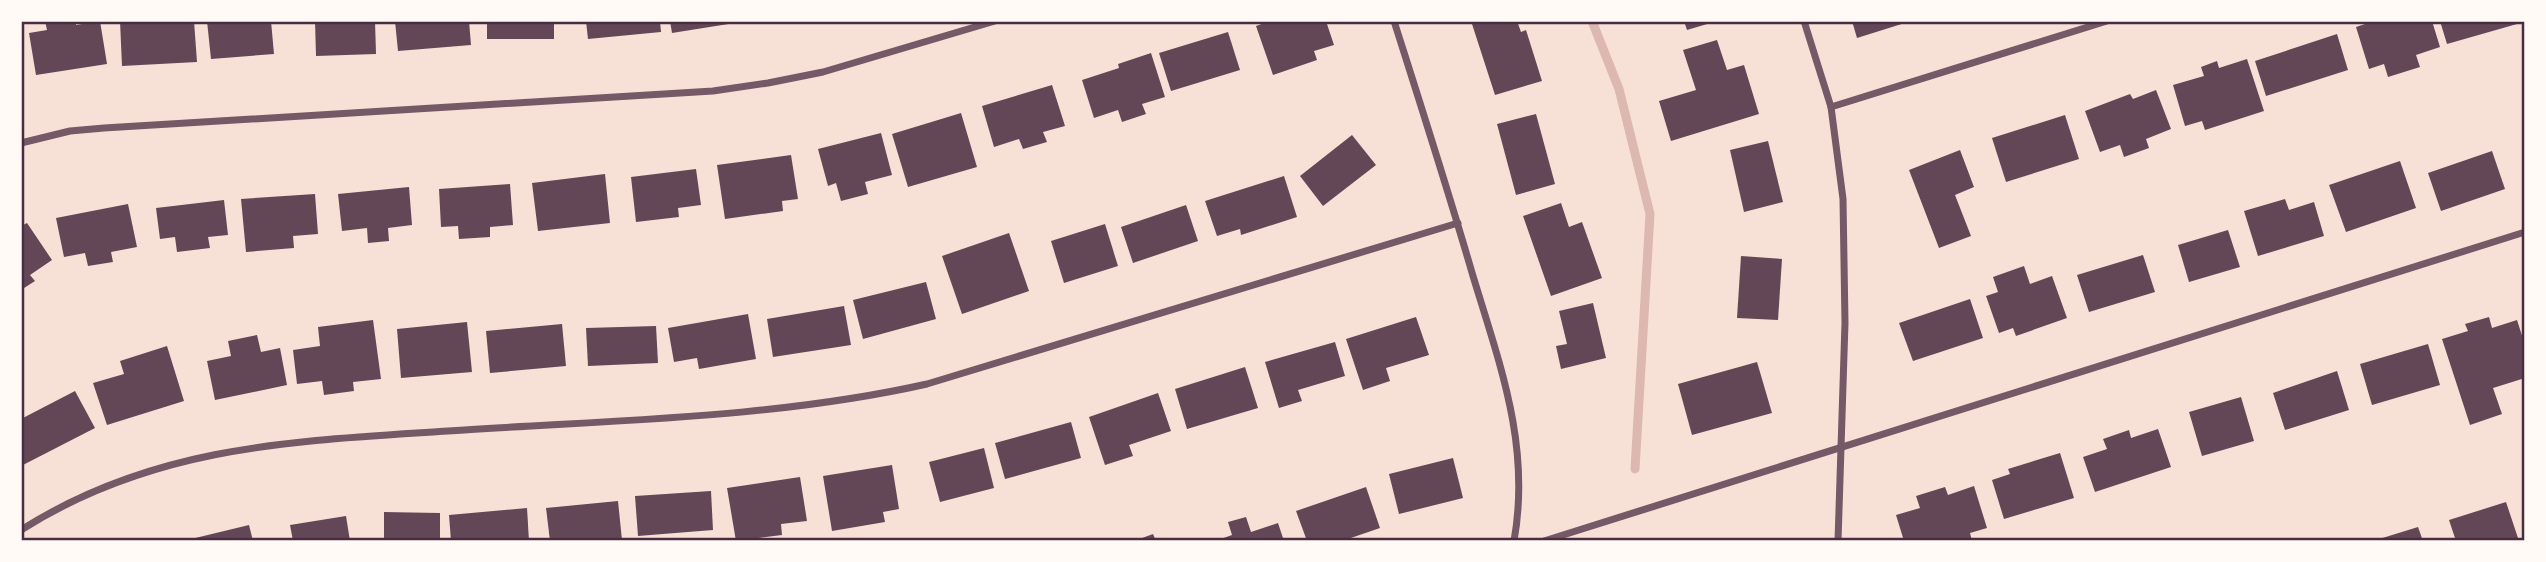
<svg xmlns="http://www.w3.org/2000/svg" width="2546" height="562" font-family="'DejaVu Sans',sans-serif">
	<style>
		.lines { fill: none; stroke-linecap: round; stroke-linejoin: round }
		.stream { stroke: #dcb8b0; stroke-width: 9 }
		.building { fill: #644757 }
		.minor { stroke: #755966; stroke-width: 7 }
		.neatline { fill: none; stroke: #4a2c40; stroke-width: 2.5 }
	</style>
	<rect width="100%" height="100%" fill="#f7e1d7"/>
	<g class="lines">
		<polyline class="stream" points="1592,21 1619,89 1650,214 1635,469"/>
	</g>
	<g class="building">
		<polygon points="45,21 76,21 76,25 100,21 107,64 36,75 29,33 47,30"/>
		<polygon points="120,21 194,21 197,62 122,66"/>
		<polygon points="207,21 271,21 274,54 211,59"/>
		<polygon points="315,21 375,21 376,54 316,56"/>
		<polygon points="395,21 469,21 471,45 398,51"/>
		<rect x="487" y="21" width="67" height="18"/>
		<polygon points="586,21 660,21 661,32 588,39"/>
		<polygon points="670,21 741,21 741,22 672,33"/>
		<polygon points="1270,21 1326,21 1334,45 1314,51 1317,60 1273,75 1256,26"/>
		<polygon points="1480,21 1517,21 1521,32 1526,30 1542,81 1495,95 1472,24"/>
		<polygon points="1684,21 1713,21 1714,22 1687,30"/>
		<polygon points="1852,21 1908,21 1908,22 1857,38"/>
		<polygon points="2374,21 2432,21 2440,47 2416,55 2420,67 2388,77 2384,64 2369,69 2356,27"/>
		<polygon points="2440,21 2524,21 2524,22 2447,44"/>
		<polygon points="1228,32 1240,70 1171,91 1159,53"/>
		<polygon points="2337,34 2348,70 2266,96 2255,61"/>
		<polygon points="1717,40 1727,70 1744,65 1759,114 1671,141 1659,101 1696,90 1683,50"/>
		<polygon points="1151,53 1165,97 1142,104 1146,114 1122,122 1118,110 1094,118 1082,80 1119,68 1118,64"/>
		<polygon points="2247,59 2264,111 2205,130 2202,121 2185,126 2173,85 2204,76 2201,67 2217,61 2219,68"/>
		<polygon points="1052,85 1065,126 1043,132 1047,142 1023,149 1019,139 994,147 982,106"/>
		<polygon points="2156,90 2171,129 2146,139 2149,148 2124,157 2120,145 2100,152 2085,111 2130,94 2133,99"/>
		<polygon points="961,113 977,167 908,187 892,134"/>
		<polygon points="1536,114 1555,184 1516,195 1497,124"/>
		<polygon points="2065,115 2079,159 2006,182 1992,138"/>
		<polygon points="881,133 892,175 865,182 868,194 841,201 836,183 828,186 818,149"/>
		<polygon points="1352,135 1376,165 1323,206 1300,176"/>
		<polygon points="1768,141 1783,202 1744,212 1730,150"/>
		<polygon points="1960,150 1974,187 1955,195 1971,236 1939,248 1909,170"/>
		<polygon points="2492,151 2505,189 2441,211 2428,173"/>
		<polygon points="791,155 798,199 782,201 783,211 725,219 717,165"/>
		<polygon points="2400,161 2416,208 2346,232 2329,185"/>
		<polygon points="696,169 701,205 678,208 679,217 636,222 631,177"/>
		<polygon points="605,174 610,223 538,231 532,183"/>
		<polygon points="1284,176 1297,217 1241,235 1240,229 1217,236 1205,201"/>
		<polygon points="510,184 513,225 490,227 490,237 459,239 458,226 441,227 439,189"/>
		<polygon points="409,187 412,225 388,228 389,241 368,243 367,228 342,231 338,194"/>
		<polygon points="315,194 318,234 293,236 294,248 246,252 241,199"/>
		<polygon points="2285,199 2289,210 2314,202 2324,236 2258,256 2244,211"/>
		<polygon points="224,200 228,235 208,237 210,248 177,252 175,237 160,239 156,208"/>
		<polygon points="1561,203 1569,227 1582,222 1602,278 1551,296 1523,216"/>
		<polygon points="128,204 137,247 111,252 113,262 88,266 85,253 64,257 56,218"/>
		<polygon points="1186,205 1198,241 1133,263 1121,227"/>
		<polygon points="27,223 52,260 30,275 35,281 21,290 21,226"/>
		<polygon points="1105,224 1118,266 1064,283 1051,241"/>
		<polygon points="2228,230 2240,267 2189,282 2178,245"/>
		<polygon points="1009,233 1029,291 962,314 942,256"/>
		<polygon points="2143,255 2155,292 2089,312 2077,275"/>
		<polygon points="1741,256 1782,259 1778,320 1737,318"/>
		<polygon points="2024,266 2030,284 2052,276 2067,318 2016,336 2013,328 1999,333 1986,296 1998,292 1993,277"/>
		<polygon points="926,282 936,319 863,339 853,300"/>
		<polygon points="1970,299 1983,338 1913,361 1899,323"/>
		<polygon points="1593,303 1606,358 1561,369 1556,346 1567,344 1559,311"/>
		<polygon points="844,306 851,345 773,357 767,319"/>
		<polygon points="748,314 756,359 699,369 697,358 674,362 668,328"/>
		<polygon points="1416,317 1429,355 1386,368 1390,381 1363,390 1346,339"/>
		<polygon points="2489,317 2492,328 2517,320 2525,345 2525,378 2493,388 2502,414 2470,425 2442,339 2468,331 2465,324"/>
		<polygon points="373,320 381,379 353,382 354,391 324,395 322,381 297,384 293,350 320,346 318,327"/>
		<polygon points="467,322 472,372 401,378 397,329"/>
		<polygon points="562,324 566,366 490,373 486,331"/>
		<polygon points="656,326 658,363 588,366 586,328"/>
		<polygon points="257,335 261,352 280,348 287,385 215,400 207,361 231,356 228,341"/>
		<polygon points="1335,342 1345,376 1298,390 1302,401 1279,408 1265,362"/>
		<polygon points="2428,344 2440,385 2372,405 2360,364"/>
		<polygon points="167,346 184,401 107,425 93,383 124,374 120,361"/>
		<polygon points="1757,362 1772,413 1692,435 1678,384"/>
		<polygon points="1245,367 1258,408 1187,429 1175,389"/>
		<polygon points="2337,371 2349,410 2285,430 2273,393"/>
		<polygon points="75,391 95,428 21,466 21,419"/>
		<polygon points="1158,393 1171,431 1129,445 1133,456 1105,465 1089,417"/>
		<polygon points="2241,397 2254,441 2202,456 2189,412"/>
		<polygon points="1071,422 1081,458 1005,479 995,443"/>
		<polygon points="2158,429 2171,467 2095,492 2083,457 2107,449 2103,439 2129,430 2131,438"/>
		<polygon points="984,448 994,488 940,502 929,462"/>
		<polygon points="2060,453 2074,498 2004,519 1992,480 2010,474 2008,469"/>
		<polygon points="1453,458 1463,498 1399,514 1389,474"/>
		<polygon points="892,465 899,509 883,512 885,522 832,531 823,476"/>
		<polygon points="800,477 807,521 781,524 782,535 736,541 727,488"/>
		<polygon points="1974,486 1987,528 1970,533 1972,541 1904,541 1896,515 1920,508 1916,496 1945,487 1948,495"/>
		<polygon points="1366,487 1380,528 1342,541 1307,541 1296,511"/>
		<polygon points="711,491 713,530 638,536 635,496"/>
		<polygon points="618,501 622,540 550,541 546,508"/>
		<polygon points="2506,502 2518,538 2508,541 2456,541 2449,520"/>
		<polygon points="527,508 529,541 451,541 449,515"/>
		<polygon points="384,512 440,513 440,541 384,541"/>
		<polygon points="346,516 350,541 293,541 290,525"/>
		<polygon points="1246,517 1251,532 1278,523 1284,541 1215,541 1232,535 1228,522"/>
		<polygon points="249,525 253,541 187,541 187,540"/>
		<polygon points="2418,527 2423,541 2376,541 2376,540"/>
		<polygon points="1153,534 1156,541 1134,541"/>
	</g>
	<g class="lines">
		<g class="minor">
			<path d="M 1394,21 C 1421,106 1448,190 1473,276 C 1500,365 1531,446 1514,541"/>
			<polyline points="1804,21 1831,107 1843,199 1845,323 1838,541"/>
			<polyline points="1831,107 2107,21"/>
			<polyline points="21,143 70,131 104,128 713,91 768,83 823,72 995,21"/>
			<path d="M 21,530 C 155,445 295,441 448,431 C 608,420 771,419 927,384 L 1458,223"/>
			<polyline points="1544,541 2525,232"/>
		</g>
	</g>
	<rect width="2546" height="562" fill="none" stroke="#fffaf5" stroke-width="46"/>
	<rect x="23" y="23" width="2500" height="516" class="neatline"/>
</svg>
